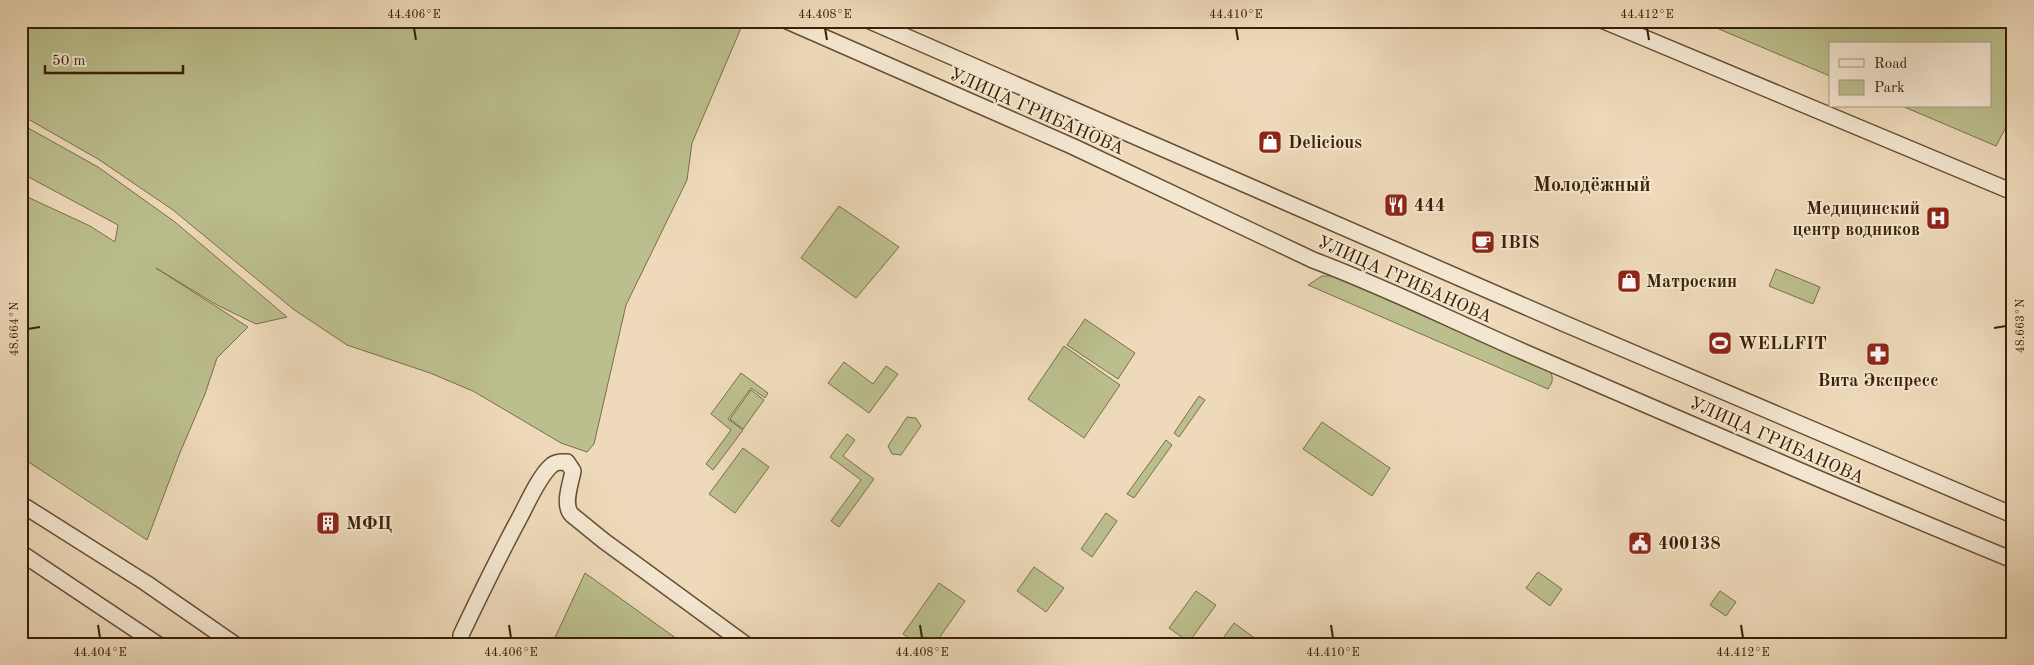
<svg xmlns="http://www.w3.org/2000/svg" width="2034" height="665" font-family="'Old Standard TT',serif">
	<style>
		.green { fill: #bbbe8d; stroke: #7b6f48 }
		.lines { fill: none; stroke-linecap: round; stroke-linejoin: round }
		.street-casing { stroke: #684e31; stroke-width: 18 }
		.street { stroke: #f4e7d2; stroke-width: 15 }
		.ticks { fill: none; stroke: #3b2003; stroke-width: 2 }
		.labels { text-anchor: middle; stroke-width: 4; stroke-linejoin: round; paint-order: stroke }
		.street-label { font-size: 18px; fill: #3b2003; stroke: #f4e7d2 }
		.poi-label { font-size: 18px; font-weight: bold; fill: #3b2003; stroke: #f4e7d2; text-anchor: start }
		.quarter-label { font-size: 20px; font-weight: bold; fill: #3b2003; stroke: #f4e7d2 }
		.neatline { fill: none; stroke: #3b2003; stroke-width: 2 }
		.ticks-label { font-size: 12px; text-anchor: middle; fill: #3b2003 }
	</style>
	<rect width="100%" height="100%" fill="#eedaba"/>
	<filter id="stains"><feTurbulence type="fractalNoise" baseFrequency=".004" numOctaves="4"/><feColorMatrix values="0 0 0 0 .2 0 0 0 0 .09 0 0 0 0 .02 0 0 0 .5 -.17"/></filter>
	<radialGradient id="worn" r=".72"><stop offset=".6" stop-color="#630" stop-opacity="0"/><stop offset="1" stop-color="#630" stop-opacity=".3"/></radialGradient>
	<path class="green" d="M21,21H744L692,143L687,180L626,305L594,444L587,452L561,443L473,391L430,373L347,345L293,309L173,210L98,159L21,115Z
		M1700,21H2013V114L1996,146L1902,106H1990V44H1830V76Z
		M21,124L98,167L175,222L287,317L256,324L217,305L156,268L248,327L217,358L205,394L179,455L147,540L21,457V194L90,226L115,242L118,225L21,173Z
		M839,206L899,247L856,298L801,258Z
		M1776,269L1820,287L1813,304L1769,286Z
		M1322,276H1337L1549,370C1554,377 1553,382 1548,389L1308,285Z
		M1085,319L1135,353L1118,379L1067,345Z
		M1064,346L1120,385L1084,438L1028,399Z
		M844,362L873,384L886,366L898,374L869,413L828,383Z
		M741,373L768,393L765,398L751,388L728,419L743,430L713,470L706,464L731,430L711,414Z
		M751,390L764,400L743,429L730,419Z
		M1199,396L1205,400L1179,437L1174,433Z
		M907,417L916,418L921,426L901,455L892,454L888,446Z
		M1322,422L1390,468L1372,496L1303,449Z
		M847,434L855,440L843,456L874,479L839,527L831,521L861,480L830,457Z
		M1166,440L1172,445L1134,498L1127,494Z
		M743,448L769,467L735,513L709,494Z
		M1106,513L1117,521L1092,557L1081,549Z
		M1034,567L1064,588L1046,612L1017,591Z
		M1538,572L1562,589L1550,606L1526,588Z
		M585,573L684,644H552Z
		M939,583L965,601L935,644H918L903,634Z
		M1196,591L1216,605L1189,642L1169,628Z
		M1720,591L1736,602L1726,616L1710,605Z
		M1234,623L1256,639L1253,644H1219Z"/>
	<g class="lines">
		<g class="street-casing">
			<path id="street" d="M787,21L1074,147L1313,260C1385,287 1453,321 1524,352C1686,422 1849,493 2013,560
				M870,21L1563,323L2013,515
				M1604,21L2013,192
				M21,504L146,583L234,644
				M21,553L157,644
				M461,644V635C480,595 499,556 520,517C528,502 539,476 552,465C557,461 562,462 567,462L573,471C571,483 562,505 572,515L604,541L745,644"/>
		</g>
		<use href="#street" class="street"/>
	</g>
	<path class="ticks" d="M414,28L416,40M825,28L827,40M1236,28L1238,40M1647,28L1649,40M1994,328L2006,326M28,329L40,327M98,625L100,638M509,625L511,638M920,625L922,638M1331,625L1333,638M1741,625L1743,638"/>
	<defs>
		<g id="shop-square" transform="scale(1.25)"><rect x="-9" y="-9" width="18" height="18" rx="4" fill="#8f2418" stroke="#f4e7d2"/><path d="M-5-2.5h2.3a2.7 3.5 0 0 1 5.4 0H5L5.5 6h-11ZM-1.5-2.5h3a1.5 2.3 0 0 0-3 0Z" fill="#fff"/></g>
		<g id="restaurant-square" transform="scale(1.25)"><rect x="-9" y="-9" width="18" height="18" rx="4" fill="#8f2418" stroke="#f4e7d2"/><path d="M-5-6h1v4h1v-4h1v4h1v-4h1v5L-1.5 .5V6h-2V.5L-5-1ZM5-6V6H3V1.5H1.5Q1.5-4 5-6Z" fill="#fff"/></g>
		<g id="hospital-square" transform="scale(1.25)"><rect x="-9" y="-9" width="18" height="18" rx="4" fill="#8f2418" stroke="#f4e7d2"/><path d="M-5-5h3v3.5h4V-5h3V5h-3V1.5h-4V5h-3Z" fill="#fff"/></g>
		<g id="cafe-square" transform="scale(1.25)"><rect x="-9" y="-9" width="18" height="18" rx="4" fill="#8f2418" stroke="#f4e7d2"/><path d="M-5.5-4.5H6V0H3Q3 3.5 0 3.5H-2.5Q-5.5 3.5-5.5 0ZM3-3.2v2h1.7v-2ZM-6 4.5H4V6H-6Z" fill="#fff"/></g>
		<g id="stadium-square" transform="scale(1.25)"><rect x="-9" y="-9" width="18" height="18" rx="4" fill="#8f2418" stroke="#f4e7d2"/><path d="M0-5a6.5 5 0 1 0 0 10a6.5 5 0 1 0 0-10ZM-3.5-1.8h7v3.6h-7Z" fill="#fff"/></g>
		<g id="pharmacy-square" transform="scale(1.25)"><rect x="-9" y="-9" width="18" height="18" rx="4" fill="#8f2418" stroke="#f4e7d2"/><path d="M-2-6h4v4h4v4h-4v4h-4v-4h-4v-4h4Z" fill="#fff"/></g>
		<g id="building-square" transform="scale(1.25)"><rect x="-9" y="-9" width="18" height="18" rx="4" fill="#8f2418" stroke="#f4e7d2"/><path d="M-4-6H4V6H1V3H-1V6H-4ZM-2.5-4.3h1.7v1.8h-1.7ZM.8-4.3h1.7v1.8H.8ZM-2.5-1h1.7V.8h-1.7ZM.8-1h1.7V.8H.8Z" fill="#fff"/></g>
		<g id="civic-square" transform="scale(1.25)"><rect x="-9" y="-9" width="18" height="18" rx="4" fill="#8f2418" stroke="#f4e7d2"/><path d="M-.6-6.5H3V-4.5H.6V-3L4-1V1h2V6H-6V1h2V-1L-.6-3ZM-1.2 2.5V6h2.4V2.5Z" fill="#fff"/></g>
	</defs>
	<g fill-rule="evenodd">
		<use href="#shop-square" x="1270" y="142"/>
		<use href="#restaurant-square" x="1396" y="205"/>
		<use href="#hospital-square" x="1938" y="218"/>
		<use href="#cafe-square" x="1483" y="242"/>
		<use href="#shop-square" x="1629" y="281"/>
		<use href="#stadium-square" x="1720" y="343"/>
		<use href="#pharmacy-square" x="1878" y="354"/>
		<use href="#building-square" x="328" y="523"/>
		<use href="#civic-square" x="1640" y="543"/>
	</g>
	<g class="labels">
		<g class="street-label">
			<text transform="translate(1037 111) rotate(24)" y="6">УЛИЦА ГРИБАНОВА</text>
			<text transform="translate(1405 279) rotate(24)" y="6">УЛИЦА ГРИБАНОВА</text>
			<text transform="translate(1777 440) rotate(24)" y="6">УЛИЦА ГРИБАНОВА</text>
		</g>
		<g class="poi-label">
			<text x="1288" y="148">Delicious</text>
			<text x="1414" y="211">444</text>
			<text x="1920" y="214" text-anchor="end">Медицинский<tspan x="1920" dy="21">центр водников</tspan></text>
			<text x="1500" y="248">IBIS</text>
			<text x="1646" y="287">Матроскин</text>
			<text x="1738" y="349">WELLFIT</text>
			<text x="1878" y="386" text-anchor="middle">Вита Экспресс</text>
			<text x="346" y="529">МФЦ</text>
			<text x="1658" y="549">400138</text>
		</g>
		<g class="quarter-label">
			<text x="1592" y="191">Молодёжный</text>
		</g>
	</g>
	<rect width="2034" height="665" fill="none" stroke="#eedaba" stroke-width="55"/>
	<rect x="1829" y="42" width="162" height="65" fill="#f4e7d2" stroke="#aa977f"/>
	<rect x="1839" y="59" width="25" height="8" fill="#f4e7d2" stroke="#aa977f"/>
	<text x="1874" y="68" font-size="15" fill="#3b2003">Road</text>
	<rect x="1839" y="80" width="25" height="15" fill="#bbbe8d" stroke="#aa977f"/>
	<text x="1874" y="92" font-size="15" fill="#3b2003">Park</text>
	<path d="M45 65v8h138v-8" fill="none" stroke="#3b2003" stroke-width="2.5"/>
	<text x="52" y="65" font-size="15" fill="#3b2003" stroke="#f4e7d2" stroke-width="4" paint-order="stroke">50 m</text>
	<rect x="28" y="28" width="1978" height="610" class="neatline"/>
	<g class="ticks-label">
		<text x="414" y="18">44.406°E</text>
		<text x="825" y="18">44.408°E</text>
		<text x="1236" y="18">44.410°E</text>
		<text x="1647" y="18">44.412°E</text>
		<text transform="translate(2020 326) rotate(-90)" y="4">48.663°N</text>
		<text transform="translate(14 329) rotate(-90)" y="4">48.664°N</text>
		<text x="100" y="656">44.404°E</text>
		<text x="511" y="656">44.406°E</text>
		<text x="922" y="656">44.408°E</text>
		<text x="1333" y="656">44.410°E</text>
		<text x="1743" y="656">44.412°E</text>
	</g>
	<rect width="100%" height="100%" filter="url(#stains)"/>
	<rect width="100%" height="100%" fill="url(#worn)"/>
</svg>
